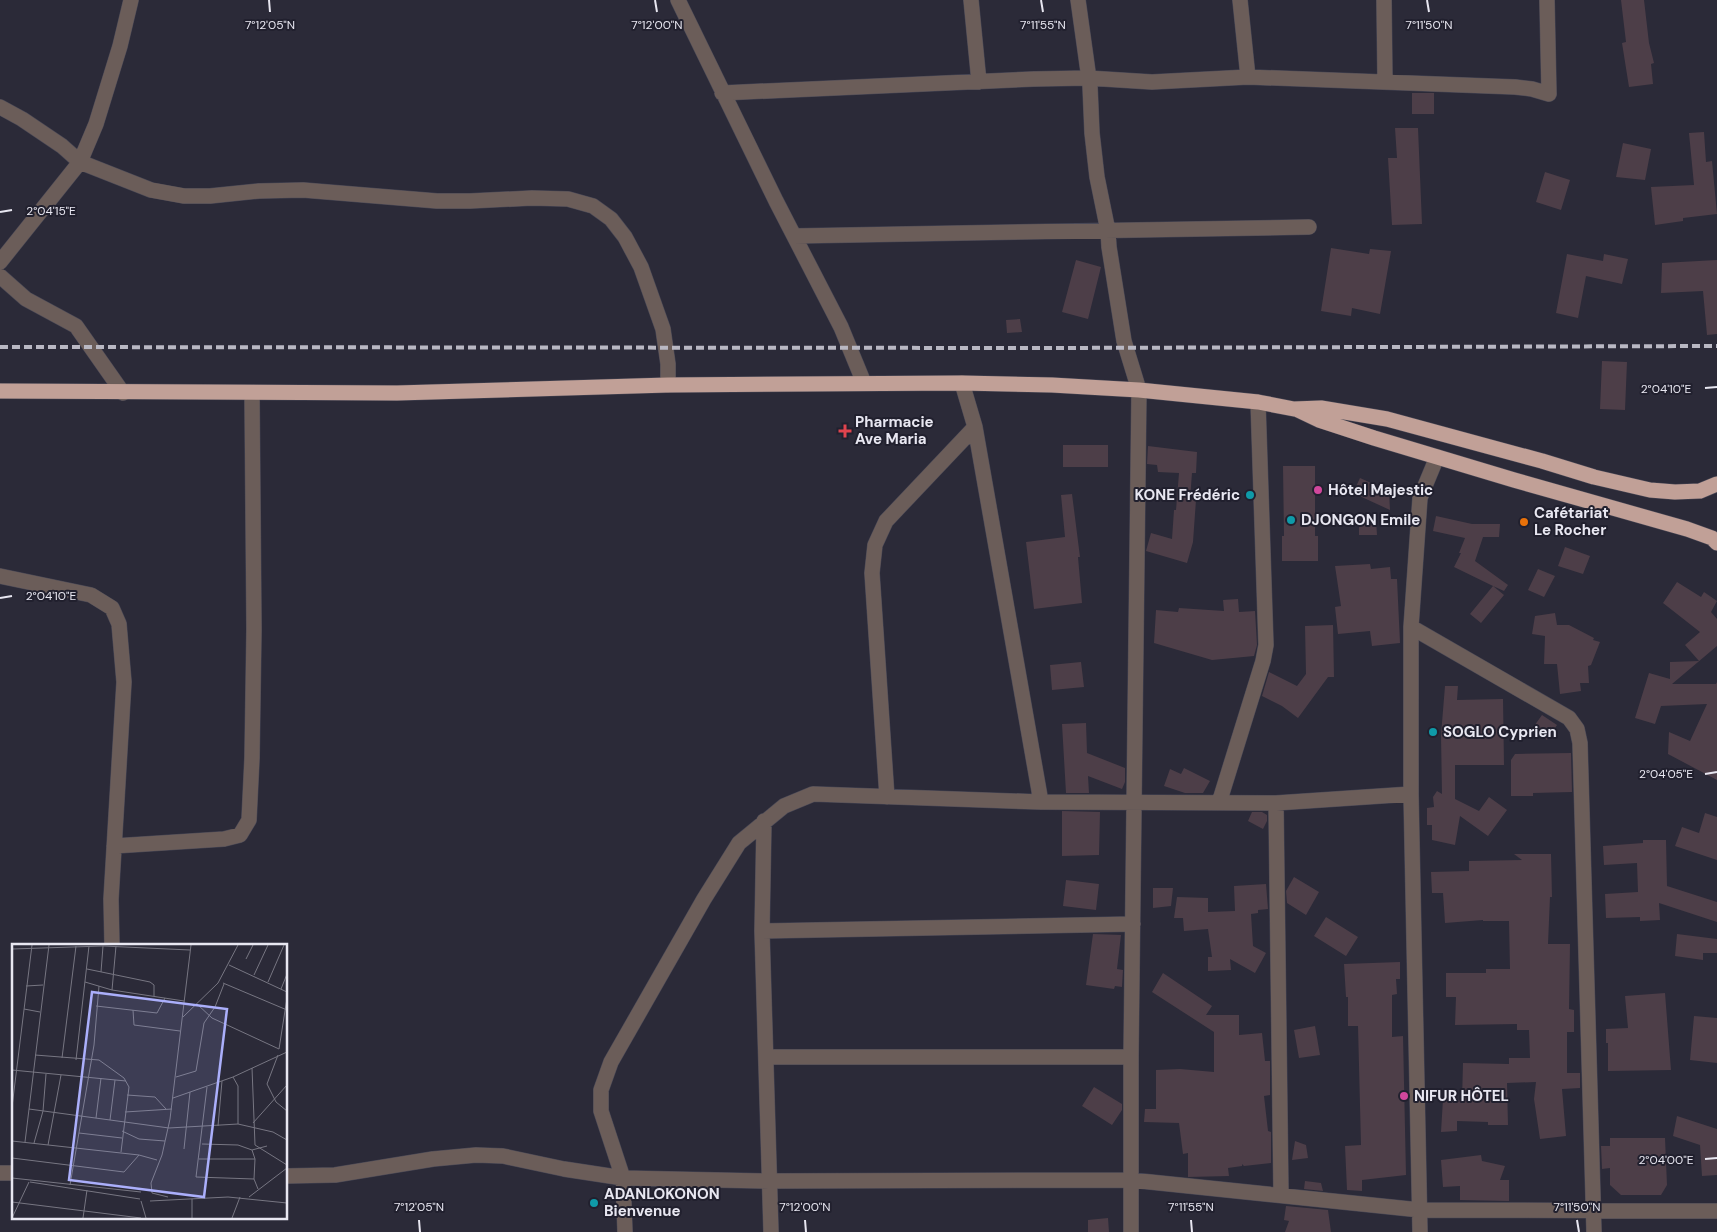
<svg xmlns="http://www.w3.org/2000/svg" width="1717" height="1232" font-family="'DM Sans',sans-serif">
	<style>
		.building { fill: #4d3e48 }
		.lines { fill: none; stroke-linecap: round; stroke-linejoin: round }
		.street-casing { stroke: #494856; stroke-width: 16 }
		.highway-casing { stroke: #494856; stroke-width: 16 }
		.street { stroke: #6b5d59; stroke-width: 15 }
		.highway { stroke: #c1a097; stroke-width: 15 }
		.rail { stroke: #b9b8c3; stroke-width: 4; stroke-dasharray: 8 4; stroke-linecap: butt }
		.ticks { fill: none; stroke: #e8e7f1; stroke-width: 2 }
		.health-dot { fill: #e0444e; stroke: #21202e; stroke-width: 2 }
		.hotel-dot { fill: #d1479c; stroke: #21202e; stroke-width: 2 }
		.culture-dot { fill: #0f9aa8; stroke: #21202e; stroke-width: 2 }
		.food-dot { fill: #e8710a; stroke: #21202e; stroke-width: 2 }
		.labels { text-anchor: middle; stroke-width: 4; stroke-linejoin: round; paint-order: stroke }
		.poi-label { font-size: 15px; font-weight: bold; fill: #e8e7f1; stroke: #21202e; text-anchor: start }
		.inset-road { fill: none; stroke: #777682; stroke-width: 1 }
		.view { fill: #abaffb; fill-opacity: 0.15; stroke: #abaffb; stroke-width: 2.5 }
		.inset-edge { fill: none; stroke: #e8e7f1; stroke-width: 2.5 }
		.ticks-label { font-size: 12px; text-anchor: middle; fill: #e8e7f1; stroke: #21202e; stroke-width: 4; stroke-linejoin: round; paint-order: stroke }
	</style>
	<rect width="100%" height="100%" fill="#2b2a38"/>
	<path class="building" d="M1621,0H1644L1649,43L1654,63L1651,64L1653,84L1629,87L1622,43L1626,42Z
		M1412,93H1434V114H1412Z
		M1395,128H1418L1422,224L1392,225L1388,158H1397Z
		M1704,132L1706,162L1712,161L1717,214L1683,218V221L1655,225L1651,187L1694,185L1689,133Z
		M1623,143L1651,149L1645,180L1616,177Z
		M1545,172L1570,180L1561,210L1536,202Z
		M1331,248L1369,254L1370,249L1391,251L1380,314L1352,308L1351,316L1321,311Z
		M1567,254L1603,261L1604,254L1628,259L1622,284L1586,276L1578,318L1556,313Z
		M1076,260L1101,267L1088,319L1062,312Z
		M1717,260V334L1707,335L1703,291L1661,293L1662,263Z
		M1020,319L1022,332L1007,333L1006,320Z
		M1602,361L1627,362L1625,410L1600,409Z
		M1063,445H1108V467H1063Z
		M1148,446L1197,452L1196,473H1192L1190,499L1196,500L1193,542L1187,563L1146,551L1151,533L1172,539L1174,510H1176L1179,473L1158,472L1157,465L1147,464Z
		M1283,466H1315V536H1318V561H1282V536H1284Z
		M1360,478L1389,491L1390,510L1353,493Z
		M1072,494L1080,557H1078L1082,603L1034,609L1026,542L1065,537L1061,495Z
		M1436,516L1472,524H1500L1499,537H1483L1475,561L1508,585L1504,591L1493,586L1504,595L1481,623L1470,614L1493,586L1454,567L1461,553H1459L1465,538L1433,531Z
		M1359,520H1376L1377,535H1359Z
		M1565,547L1590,556L1583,574L1558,566Z
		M1370,564L1371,569L1390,567L1391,579H1397L1400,643L1372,646L1370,631L1338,634L1335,607L1341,606L1335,566Z
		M1538,569L1555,576L1544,597L1528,590Z
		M1677,582L1701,597L1704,592L1717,601L1711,612L1717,619V646L1672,684H1716L1717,682V780L1668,754L1669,732L1690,741L1707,704L1661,706L1655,724L1635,718L1649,673L1670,679V662L1699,661L1685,645L1700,632L1663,603Z
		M1238,599L1239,612L1255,611L1257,645L1254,656L1212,660L1154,643L1156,610L1178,612L1179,608L1224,611L1223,600Z
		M1555,613L1557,625H1569L1594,638L1593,640L1600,642L1591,665L1588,666L1589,683H1580L1581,691L1560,694L1557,664H1544L1545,636L1532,634L1535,616Z
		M1333,625L1334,677H1328L1298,718L1282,706L1262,696L1269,672L1297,686L1306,674L1305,626Z
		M1081,662L1084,687L1052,690L1050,665Z
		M1445,686H1458L1457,700L1503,699L1504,765H1455V799L1479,811L1489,797L1507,810L1488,836L1460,816L1455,845L1432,840V825H1427V808L1434,807L1433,797L1437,791L1442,794L1441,735Z
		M1542,715L1557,725L1547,740L1532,729Z
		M1086,723L1087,753L1125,768V782L1122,789L1088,776L1089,793H1066L1062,724Z
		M1571,753L1572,792L1533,793V796H1511V760L1515,754Z
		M1184,768L1210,781L1203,793H1185L1164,786L1170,769L1181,774Z
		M1062,811L1100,812L1099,855L1062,856Z
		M1252,812H1262L1267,815V821L1263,829L1248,821Z
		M1705,813L1717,817V860L1675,846L1682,827L1699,833Z
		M1643,840H1666L1667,886L1717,902V922L1659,903L1660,920L1640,921V917L1606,918L1605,894L1638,892L1637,863L1604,865L1603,846L1643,843Z
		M1514,854H1551L1552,897H1550L1548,944H1570L1569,1009L1574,1010V1032H1567V1073H1580V1088L1562,1089L1566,1136L1540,1139L1534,1099L1536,1082L1507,1083L1508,1125H1488V1122L1457,1121V1131L1441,1132L1443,1099L1462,1100L1463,1063L1509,1064V1058H1530L1529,1030H1517V1024L1455,1025L1456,997H1446V973H1486V969H1510L1509,921H1483V920L1445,923L1443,893H1432L1431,872L1469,871V861L1522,860Z
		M1294,877L1319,892L1306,915L1287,903L1286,891Z
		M1066,880L1099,884L1096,910L1063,906Z
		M1266,884L1268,909L1258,910V913L1251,914L1253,946L1266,953L1255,973L1230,959L1231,970L1208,971V957H1212L1208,929L1184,931L1183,918H1174L1177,897L1208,898V912L1235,911L1234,886Z
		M1153,888H1173L1171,906L1153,908Z
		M1326,917L1358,937L1346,956L1314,936Z
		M1093,934L1121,935L1117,969L1123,970L1122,987L1115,986L1114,989L1086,985Z
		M1677,934L1717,939V953H1703V960L1675,956Z
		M1400,962V979H1396L1397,994L1392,995V1037L1403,1036L1406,1175L1362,1180V1191L1347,1190L1345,1146L1361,1145L1358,1026H1348V997H1346L1344,964Z
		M1163,973L1212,1006L1206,1015H1239V1035L1262,1033L1265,1061H1270V1095L1264,1096L1268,1131L1271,1132V1163L1244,1166L1242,1164V1166L1228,1168L1229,1176L1188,1177V1153L1183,1154L1179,1123L1144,1122L1145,1109H1156V1070L1180,1069L1214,1072V1032L1152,992Z
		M1665,993L1671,1070L1608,1071V1043H1606V1029L1628,1028L1625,996Z
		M1694,1016L1717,1018V1063L1690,1060Z
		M1315,1026L1320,1055L1299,1058L1294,1030Z
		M1094,1087L1122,1104V1110L1112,1125L1082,1106Z
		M1677,1116L1717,1129V1175L1702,1176L1700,1145L1673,1136Z
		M1610,1138H1665L1667,1185L1661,1195H1621L1610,1185V1168L1602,1169L1601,1146H1610Z
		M1295,1141L1306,1145L1308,1158L1292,1160Z
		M1481,1155L1482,1161L1505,1166L1500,1180H1509V1201L1460,1200V1186L1443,1187L1441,1160Z
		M1305,1181L1321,1183L1323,1191L1304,1189Z
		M1286,1206L1328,1210L1331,1232H1285L1289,1221L1284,1220Z
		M1108,1218L1109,1232H1088V1220Z"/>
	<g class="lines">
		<g class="street-casing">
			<path id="street" d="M678,0L776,201L841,327L864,383
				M971,0L979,82
				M1078,0L1090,86L1092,133L1097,177L1108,231L1109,247L1124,341L1139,390L1131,1057V1232
				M1240,0L1248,77
				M1384,0L1385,81
				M722,93L1034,79L1088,78L1152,82L1248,77L1515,87L1532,89L1549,94L1547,0
				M0,107L22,119L62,146L80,162L151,190L184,196H210L259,191L303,190L437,201H470L532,198L568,199L593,206L611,219L625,237L641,267L663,329L668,364V385
				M794,236L1309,227
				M0,262L80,162L96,124L120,46L131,0
				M0,276L26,299L76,326L123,393
				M962,383L975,427L1041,802
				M0,576L91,595L112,608L119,624L124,682L111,899L112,946
				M1411,627L1569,718L1577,729L1580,743L1594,1232
				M887,797L872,573L875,545L886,521L975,427
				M1219,803L1263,661L1266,645L1258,402
				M1276,803L1281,1194
				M764,821L762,931L771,1232
				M114,846L224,839L240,835L249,820L252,758L254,629L252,394
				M762,931L1133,924
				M766,1057H1131
				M0,1173H14
				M286,1176L335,1175L433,1159L476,1155L503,1156L564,1169L623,1178L769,1181L1131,1180L1420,1210L1717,1211
				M625,1232L623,1178L601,1111V1090L611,1062L704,899L739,843L784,806L813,794L1041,802L1276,803L1411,794
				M1420,1232L1411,794V627L1420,498L1437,457"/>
		</g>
		<g class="highway-casing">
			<path id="highway" d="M0,391L397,393L668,385L962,383L1052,385L1139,390L1258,402L1294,409L1321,408L1387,419L1542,461L1594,477L1650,490L1675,492L1700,491L1717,484
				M1298,410L1319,420L1374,438L1514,480L1687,529L1712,538L1717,543"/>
		</g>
		<use href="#street" class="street"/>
		<use href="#highway" class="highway"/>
		<path class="rail" d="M0,347L1049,348L1717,346"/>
	</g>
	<path class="ticks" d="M269,0L270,12M655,0L657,12M1041,0L1043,12M1427,0L1429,12M0,212L12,210M1705,388L1717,387M0,598L12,596M1705,774L1717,772M1705,1159L1717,1158M419,1220L420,1232M805,1220L806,1232M1191,1220L1192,1232M1577,1220L1579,1232"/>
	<path class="health-dot" d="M842.5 423.5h5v5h5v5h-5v5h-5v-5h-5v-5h5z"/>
	<g class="hotel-dot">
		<circle cx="1318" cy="490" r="5"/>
		<circle cx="1404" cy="1096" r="5"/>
	</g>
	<g class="culture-dot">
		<circle cx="1250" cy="495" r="5"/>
		<circle cx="1291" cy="520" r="5"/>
		<circle cx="1433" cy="732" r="5"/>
		<circle cx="594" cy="1203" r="5"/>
	</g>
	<circle class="food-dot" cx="1524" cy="522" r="5"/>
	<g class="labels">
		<g class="poi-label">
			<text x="855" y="427">Pharmacie<tspan x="855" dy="17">Ave Maria</tspan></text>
			<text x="1328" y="495">Hôtel Majestic</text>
			<text x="1240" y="500" text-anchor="end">KONE Frédéric</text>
			<text x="1534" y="518">Cafétariat<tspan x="1534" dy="17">Le Rocher</tspan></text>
			<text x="1301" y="525">DJONGON Emile</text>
			<text x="1443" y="737">SOGLO Cyprien</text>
			<text x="1414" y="1101">NIFUR HÔTEL</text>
			<text x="604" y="1199">ADANLOKONON<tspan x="604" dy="17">Bienvenue</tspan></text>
		</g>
	</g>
	<g transform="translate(12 944)">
		<rect width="275" height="275" fill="#2b2a38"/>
		<path class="inset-road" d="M0,5L91,2L178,6M234,15L241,1M217,21L275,48M75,25L138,38L142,41V52M89,28L91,2M242,31L256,1M73,38L100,46L172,57M256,38L272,1M211,39L275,66M14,42L31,41M269,45L275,30M100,46L104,2M185,60L200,74L267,105M84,62L145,69L153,54M12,65L28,68M121,66L122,81L168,87M171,73L206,39L226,1M267,105L275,54M23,111L87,116L112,134L117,143L109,208M266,111L255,140L264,158L275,167M50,114L64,2M64,116L77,2M240,124L243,201L275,221M0,126L114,137M164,133L184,127L192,79L203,63L212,40M221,133L226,142V180M195,143L184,233L242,235M115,151L143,153L154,165M161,154L221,133L275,108M0,163L20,1M17,165L157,184L226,180L261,188L275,196M113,168L160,165M84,174L89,134M98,176L103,136M241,179L275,141M206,182L210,137M110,187L127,195L153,197M67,189L110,194M0,197L127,211L145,216M13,198L37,1M22,199L31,167L34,130M190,200L226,201L240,206L243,215L242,235L246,245M36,201L49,131M172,205L178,148M240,206L255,202M0,214L112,228L127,211M187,215H243M0,234L129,248M18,238L128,255M58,241L82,101L87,42M140,249L156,253M140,249L139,239L150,211L158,175L179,1M237,253L275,224M180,255V274M129,257L134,274M138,257L216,253L275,259M0,258L129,274M0,274L17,238M71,274L75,246M220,274L228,253"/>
		<path class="view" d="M80,48L215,65L192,253L57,236Z"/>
		<rect width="275" height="275" class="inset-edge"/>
	</g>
	<g class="ticks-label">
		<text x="270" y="29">7°12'05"N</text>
		<text x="657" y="29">7°12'00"N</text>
		<text x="1043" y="29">7°11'55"N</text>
		<text x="1429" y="29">7°11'50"N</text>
		<text x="51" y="215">2°04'15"E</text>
		<text x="1666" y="393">2°04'10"E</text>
		<text x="51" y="600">2°04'10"E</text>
		<text x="1666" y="778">2°04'05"E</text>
		<text x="1666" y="1164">2°04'00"E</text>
		<text x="419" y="1211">7°12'05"N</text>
		<text x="805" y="1211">7°12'00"N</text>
		<text x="1191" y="1211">7°11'55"N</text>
		<text x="1577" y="1211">7°11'50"N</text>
	</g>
</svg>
